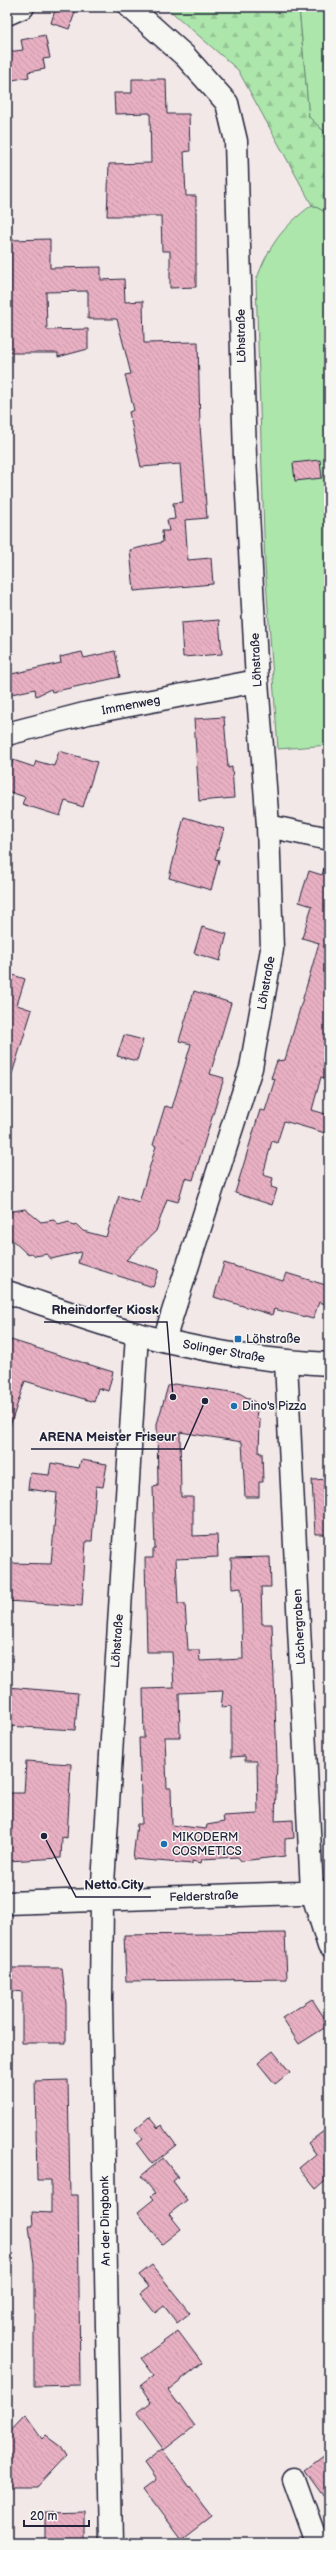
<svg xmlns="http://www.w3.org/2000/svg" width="336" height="2550" font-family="'Balsamiq Sans',sans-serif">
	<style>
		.forest { fill: url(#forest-firs); stroke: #678473 }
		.pitch { fill: #ace6ab; stroke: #678473 }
		.building { fill: url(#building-back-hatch); stroke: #22223b; fill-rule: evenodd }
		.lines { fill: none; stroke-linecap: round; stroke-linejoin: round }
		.street-casing { stroke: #22223b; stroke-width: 25 }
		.secondary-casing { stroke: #22223b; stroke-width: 25 }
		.street { stroke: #f6f6f2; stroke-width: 22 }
		.secondary { stroke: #f6f6f2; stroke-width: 22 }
		.poi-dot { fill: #1f6fb2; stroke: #f6f6f2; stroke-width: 1.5 }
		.labels { text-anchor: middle; stroke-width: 3; stroke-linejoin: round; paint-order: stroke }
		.street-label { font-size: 12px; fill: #22223b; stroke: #f6f6f2 }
		.poi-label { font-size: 12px; fill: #22223b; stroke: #f6f6f2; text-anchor: start }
		.leader { fill: none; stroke: #22223b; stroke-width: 1.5 }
		.callout-dot { fill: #22223b; stroke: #f6f6f2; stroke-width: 1.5 }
		.callout-label { font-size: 13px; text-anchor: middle; font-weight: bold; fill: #22223b; stroke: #f6f6f2; stroke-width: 3; stroke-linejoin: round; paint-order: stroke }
	</style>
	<defs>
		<pattern id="forest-firs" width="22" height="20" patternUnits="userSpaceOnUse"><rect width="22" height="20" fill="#ace6ab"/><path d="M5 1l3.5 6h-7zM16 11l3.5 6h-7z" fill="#94c594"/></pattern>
		<pattern id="building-back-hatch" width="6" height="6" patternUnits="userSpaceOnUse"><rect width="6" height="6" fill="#e8b0c2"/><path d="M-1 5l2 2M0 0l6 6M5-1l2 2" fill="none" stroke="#c797a8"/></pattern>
	</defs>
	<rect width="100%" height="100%" fill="#f3e8e8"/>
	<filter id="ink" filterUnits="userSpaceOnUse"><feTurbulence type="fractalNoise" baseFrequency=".025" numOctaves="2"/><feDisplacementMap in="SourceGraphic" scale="8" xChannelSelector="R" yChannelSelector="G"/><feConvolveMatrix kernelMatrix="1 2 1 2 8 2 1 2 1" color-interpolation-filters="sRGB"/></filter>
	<g filter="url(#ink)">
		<path class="forest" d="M166,7H299L309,117L329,136V214L312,205L238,70Z"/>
		<path class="pitch" d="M299,7H329V136L309,117Z
			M312,205L329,214V745L278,749L265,566L256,281C268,247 282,227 312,205Z"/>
		<path class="building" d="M56,7L76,10L69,29L51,23Z
			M45,35L50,58L43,59L45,69L28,72L29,77L7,81V52L23,50L21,40Z
			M132,79H166L167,114H189L190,151L184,152L186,196H196V287L170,288V251H162L161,216H107L109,164L151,163L150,113L115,114L114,93H132Z
			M50,239V268L101,267V280L124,279L125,302L143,301L144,343L198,342L200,426L207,518L185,520L188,560L211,558L213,584L134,591L130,550L163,542L162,531H169L167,520L175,519L173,503L183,502L180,464L141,467L129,412L134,410L125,375L131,374L117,319H88V291L46,292L47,330L88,329V349L58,357V353H7V291H10V240Z
			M320,460L322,478L295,481L293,463Z
			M219,620L222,654L183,657L181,623Z
			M115,651L120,677L52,692L51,689L36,696L35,689L7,695V675L61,663L60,657L82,652L84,658Z
			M224,717L228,768L232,767L234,798L199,801L194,719Z
			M59,751L97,762L83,807L65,801L60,816L22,804L25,797L7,791V779L13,760L34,767L36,761L54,766Z
			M184,817L224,829L215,859L219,860L211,890L169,878Z
			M325,865H329V1065L325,1078L321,1077L312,1110L329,1115V1119L325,1133L284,1121L277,1143L272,1141L263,1175L273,1178L271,1187L277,1189L272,1205L235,1193L260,1110L265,1111L275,1079L271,1078L277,1061L285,1060L319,943L302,938L312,906L299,902L309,871L322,875Z
			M202,927L227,934L220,961L194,953Z
			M7,973L25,979L17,1005L32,1010L11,1077H7Z
			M194,991L231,1003L210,1074L224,1078L193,1180L185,1178L178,1202L167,1199L156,1231L126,1260L159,1270L153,1287L78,1263L81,1252L51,1259L47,1254L35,1256L32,1253L27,1254L7,1235V1212L25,1209L41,1222L54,1220L58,1225L69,1222L73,1226L77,1225L83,1231L106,1237L119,1196L139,1202L156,1146L153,1145L165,1106L172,1108L191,1044L179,1041Z
			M124,1035L143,1040L137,1061L117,1056Z
			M224,1263L283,1281L286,1273L329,1286V1305L319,1302L313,1319L274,1309L272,1315L214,1297Z
			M11,1340L113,1372L108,1391L98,1388L94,1402L25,1381L10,1426H7V1352Z
			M174,1384L239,1393L258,1404L256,1418L260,1419L259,1453H262L263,1482H259V1497H245L242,1442L180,1432L181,1497H193V1536L217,1535L218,1557L176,1559L178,1604H185L188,1650H199L200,1661L243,1659L241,1588L232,1589L231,1558L270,1557L271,1587H261L262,1624H272L277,1761L275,1821L293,1820L294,1838L285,1839V1856L241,1861L238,1857L202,1859L201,1863L192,1861V1864L133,1859L137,1824H142L139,1738H144L143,1689L174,1688L172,1652H147L145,1558H153V1549L155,1548L153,1487L158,1486L157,1424L168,1386ZM223,1691L221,1707L231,1706V1757L245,1756V1761H257L258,1814L223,1816L224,1822L207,1825L206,1829L172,1825L171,1788H167L165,1737H180L179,1693Z
			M81,1460L107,1464L103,1487L96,1486L92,1541H86L82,1606L7,1601V1563L51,1564L57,1493L28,1489L30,1473L49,1475L51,1463L79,1468Z
			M329,1479V1534H315L312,1480Z
			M7,1687L78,1693L75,1730L7,1726Z
			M26,1761L71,1764L67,1838L62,1837L61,1858L7,1861V1793H24Z
			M285,1933L287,1979L126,1981L124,1935Z
			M7,1968H62L66,2004V2043H22V1992L7,1990Z
			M312,1999L329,2025L299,2044L282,2018Z
			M273,2051L290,2072L275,2084L258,2063Z
			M68,2080L70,2195H78L80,2385L34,2386V2264L29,2226H33L32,2212L51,2213V2180H37L35,2081Z
			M149,2117L158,2128L161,2125L176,2145L152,2164L137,2144L143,2139L135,2129Z
			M329,2127V2178L316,2189L299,2168L316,2154L308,2143Z
			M163,2158L178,2177L173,2181L187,2200L169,2214L181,2229L162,2244L138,2212L154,2199L151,2196L155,2193L141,2176Z
			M152,2265L190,2313L177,2323L164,2306L155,2313L140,2294L149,2287L139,2275Z
			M178,2331L202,2363L168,2390L195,2426L164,2450L137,2413L151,2402L140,2386L154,2375L141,2358Z
			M25,2415L42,2439L46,2435L61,2446L67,2455L37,2487H7V2434Z
			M162,2449L211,2516L181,2539L144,2489L156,2480L144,2463Z
			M329,2452V2503L305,2470Z
			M85,2511V2543H45V2512Z"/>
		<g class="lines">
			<g class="street-casing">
				<path id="street" d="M130,7L185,56L227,103L236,141L245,457L257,681L268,826L272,949L251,1068L164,1340
					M7,14L23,7
					M7,734L88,713L257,681
					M268,826L329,839
					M286,1362L312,1892L329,1946
					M7,1903L329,1892
					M294,2479L317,2543
					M111,2543L101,2001L102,1900L137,1334"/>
			</g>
			<g class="secondary-casing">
				<path id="secondary" d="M7,1292C50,1306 93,1322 137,1334C199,1350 265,1361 329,1364"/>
			</g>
			<use href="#street" class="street"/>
			<use href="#secondary" class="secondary"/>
		</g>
	</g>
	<g class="poi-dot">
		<rect x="234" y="1335" width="8" height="8" rx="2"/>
		<circle cx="234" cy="1406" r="4"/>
		<circle cx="164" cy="1844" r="4"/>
	</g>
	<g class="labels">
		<g class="street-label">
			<text transform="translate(241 336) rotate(-91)" y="4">Löhstraße</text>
			<text transform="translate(256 660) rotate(-93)" y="4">Löhstraße</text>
			<text transform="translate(131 705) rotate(-11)" y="4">Immenweg</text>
			<text transform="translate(266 983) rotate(-80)" y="4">Löhstraße</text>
			<text transform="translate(224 1351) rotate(10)" y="4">Solinger Straße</text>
			<text transform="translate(299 1627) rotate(-93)" y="4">Löchergraben</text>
			<text transform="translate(117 1641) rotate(-86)" y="4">Löhstraße</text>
			<text transform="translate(204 1896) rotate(-2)" y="4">Felderstraße</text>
			<text transform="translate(105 2221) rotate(-91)" y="4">An der Dingbank</text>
		</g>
		<g class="poi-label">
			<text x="246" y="1343">Löhstraße</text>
			<text x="242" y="1410">Dino's Pizza</text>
			<text x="172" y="1841">MIKODERM<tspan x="172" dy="14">COSMETICS</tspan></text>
		</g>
	</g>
	<path class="leader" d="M173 1397L167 1322H44M205 1401L184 1449H31M44 1836L76 1897H151"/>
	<g class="callout-dot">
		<circle cx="173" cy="1397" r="4"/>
		<circle cx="205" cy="1401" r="4"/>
		<circle cx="44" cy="1836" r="4"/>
	</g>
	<g class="callout-label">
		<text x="105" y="1314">Rheindorfer Kiosk</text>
		<text x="108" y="1441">ARENA Meister Friseur</text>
		<text x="114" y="1889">Netto City</text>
	</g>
	<rect width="336" height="2550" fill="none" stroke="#f6f6f2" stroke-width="24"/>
	<rect x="12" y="12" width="312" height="2526" fill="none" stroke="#22223b" stroke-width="1.5" filter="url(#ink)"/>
	<path d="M24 2520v6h65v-6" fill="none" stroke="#22223b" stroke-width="2"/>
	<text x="30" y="2520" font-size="12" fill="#22223b" stroke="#f6f6f2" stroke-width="3" paint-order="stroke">20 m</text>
</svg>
